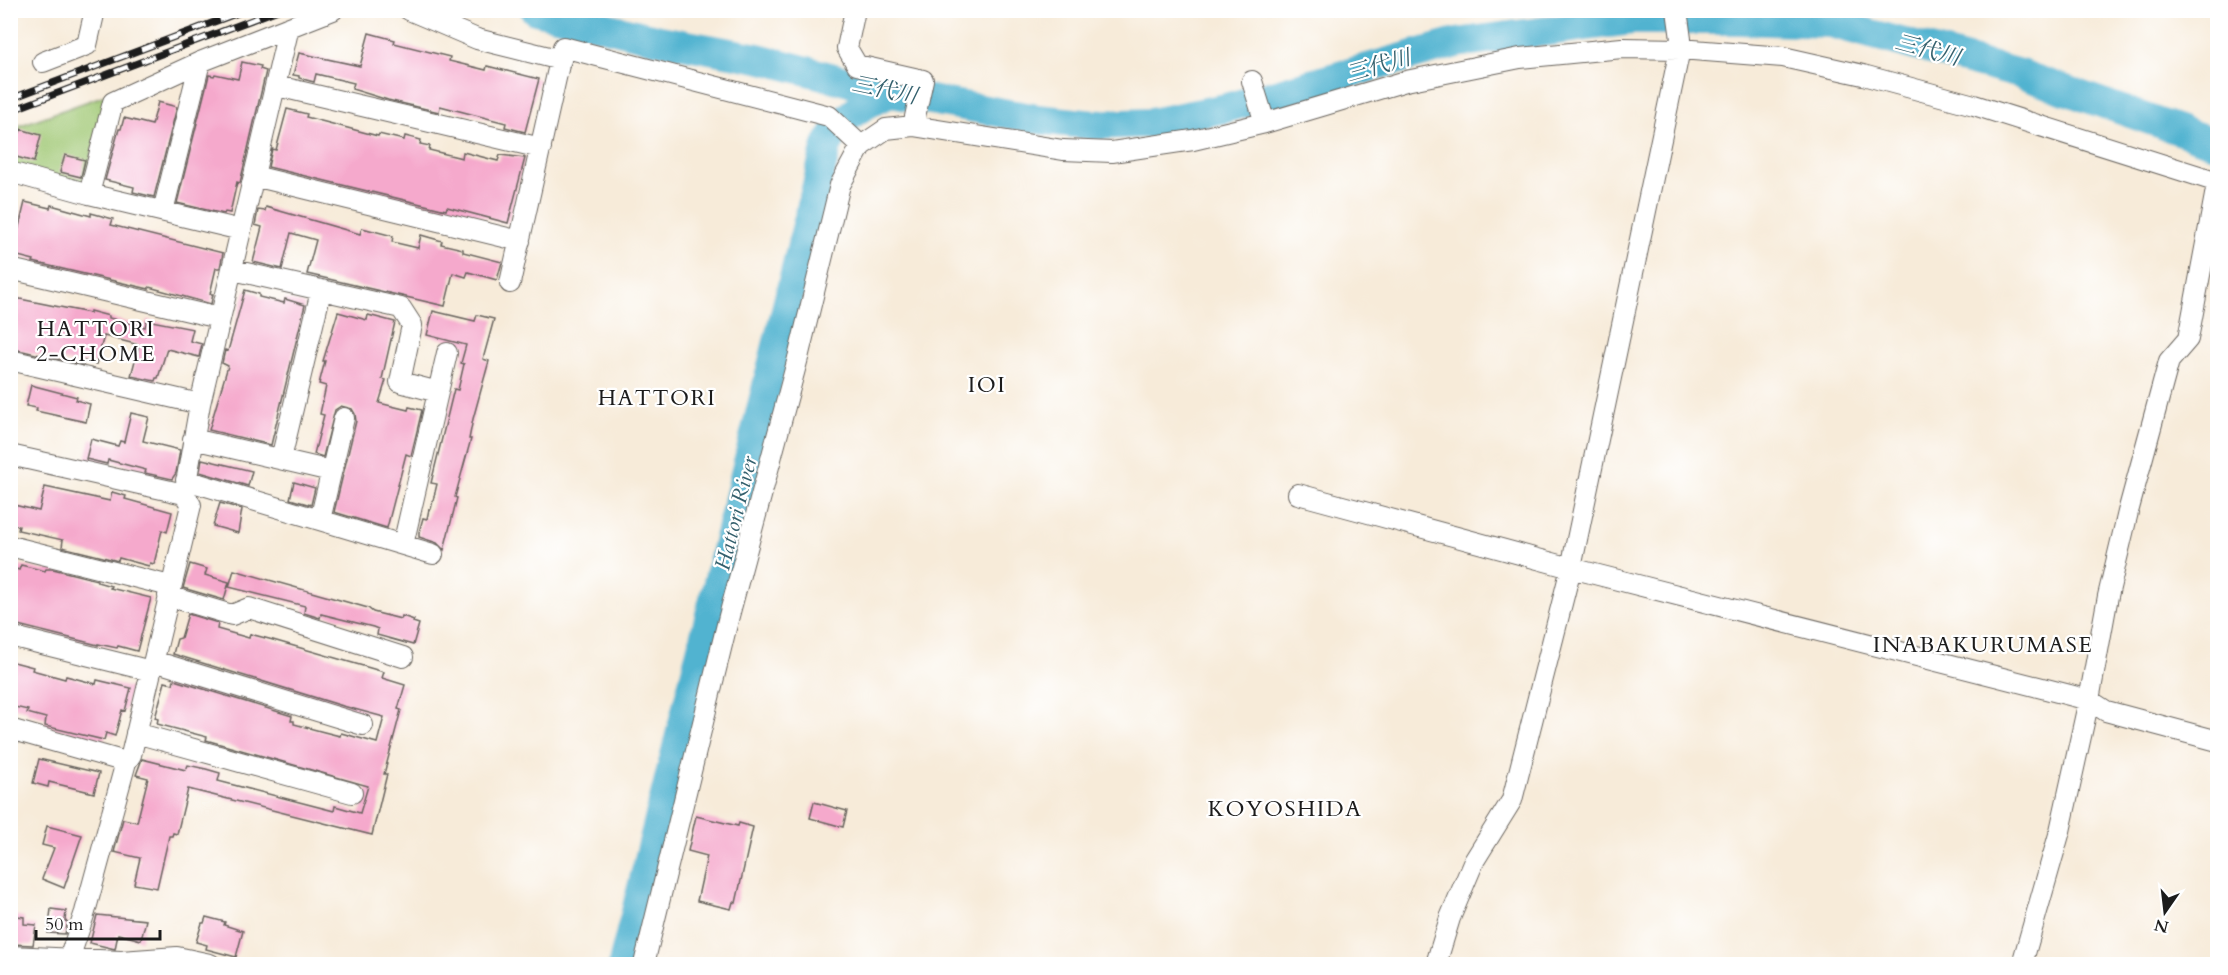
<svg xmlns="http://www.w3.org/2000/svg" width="2228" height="975" font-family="Cardo,'Noto Serif JP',serif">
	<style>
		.green { fill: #a0c874; stroke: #5e7248; stroke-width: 1.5 }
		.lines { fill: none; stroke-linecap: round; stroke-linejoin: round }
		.river { stroke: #51b3d0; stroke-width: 30 }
		.building { fill: #f5a9cc }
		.minor-casing { stroke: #69645e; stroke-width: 22 }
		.minor { stroke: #fff; stroke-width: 20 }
		.rail-casing { stroke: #1c1c1c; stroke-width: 7 }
		.rail { stroke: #fff; stroke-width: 4.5; stroke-dasharray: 14; stroke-linecap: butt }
		.labels { text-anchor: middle; stroke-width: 4.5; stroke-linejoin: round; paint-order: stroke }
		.water-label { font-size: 22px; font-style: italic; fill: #34606d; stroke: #fff }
		.neighbourhood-label { font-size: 22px; letter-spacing: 1.5px; fill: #1c1c1c; stroke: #fff }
	</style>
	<rect width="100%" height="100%" fill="#fff"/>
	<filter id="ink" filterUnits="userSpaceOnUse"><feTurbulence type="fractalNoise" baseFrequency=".0167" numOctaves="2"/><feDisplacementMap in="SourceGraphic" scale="12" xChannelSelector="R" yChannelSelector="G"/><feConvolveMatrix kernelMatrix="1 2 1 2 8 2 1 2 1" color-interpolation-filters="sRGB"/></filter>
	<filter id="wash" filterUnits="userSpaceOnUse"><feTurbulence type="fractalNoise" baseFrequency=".008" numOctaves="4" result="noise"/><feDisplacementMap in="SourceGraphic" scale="24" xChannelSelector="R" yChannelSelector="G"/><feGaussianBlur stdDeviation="1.35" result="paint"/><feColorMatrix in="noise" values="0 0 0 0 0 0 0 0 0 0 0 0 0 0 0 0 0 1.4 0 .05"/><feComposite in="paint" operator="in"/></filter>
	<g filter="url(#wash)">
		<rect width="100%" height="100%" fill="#f7ebd9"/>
		<path class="green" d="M108,94L83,186L11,167L10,129Z"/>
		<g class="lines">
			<path class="river" d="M535,10L660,40L758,58L891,93L1037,119L1094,125L1151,123L1226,108L1456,43L1633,20H1740L1830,23L2020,74L2218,144
				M623,964L827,145C844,115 860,106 891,93"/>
		</g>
		<g id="blocks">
			<path class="building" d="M369,33L395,40L394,43L450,57L449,61L486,70L487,66L539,79L525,132L505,127L506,123L440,106L439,112L388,100L352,89L354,83L316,74L314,82L299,78V76L293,75L299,53L360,66Z
				M242,62L261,66L260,69L266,71L240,183L237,182L230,213L225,212L224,214L177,203L209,75L214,76L215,74L238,79Z
				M158,102L177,107L154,197L133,192L134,187L105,180L119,129H121L124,118L152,125Z
				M287,109L307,114L306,117L378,136L379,134L404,140L405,136L421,140L420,144L430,146L429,150L462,158L463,152L498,161L500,155L525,158L508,223L447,207L446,210L268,167L272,149L276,150Z
				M20,129L41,135L34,162L13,156L15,149L11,148L16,131L20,132Z
				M65,155L85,160L81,177L60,172Z
				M25,202L50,208L51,205L91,216V213L113,219L111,225L223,253L220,268H216L210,294H213L211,304L149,287V289L33,262L34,260L10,254V230L18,231Z
				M266,207L360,234L362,228L393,236L392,242L418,248L421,235L442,241L441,244L463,249V252L502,262L497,280L468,272L466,277L453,273L445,306L307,274L316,240L291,233L282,269L253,262L262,227L255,225L258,210L265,211Z
				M245,290L259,294V297L284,303L285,299L305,305L271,445L209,430L228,366L222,363L225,350L228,351Z
				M10,297L90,313V311L109,316V318L145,327L147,320L193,329L190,341L202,344L199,357L167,349L158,378H156L155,381L131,376L139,345L104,336L96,364L84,361L83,365L10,348V331L14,316L10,315Z
				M433,311L475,321L477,315L494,319L483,359L489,361L473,419L469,439H471L455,497L457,498L444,550L437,543L419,537V532L423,518L427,519L429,509H431L437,484L431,483L454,389L458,390L464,364L461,363L466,345L427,335Z
				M338,312L367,320L368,315L395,322L382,379L386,380L379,403L408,410L409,407L422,410L411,456L406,454L387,528L334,512L356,421L355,414L352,409L341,406L335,410L323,457L314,454L324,415L320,414L326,386L319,384L325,361H323Z
				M31,385L77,397L76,400L90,404L86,422L36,411L37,408L26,406Z
				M131,413L149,417L143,441L180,450L176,473L172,479L145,473L146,470L108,460L107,464L86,459L91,439L118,446L120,441L124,442Z
				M202,459L252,471L248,486L200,472Z
				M294,482L315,488L311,505L290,499Z
				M45,487L110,501L112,492L126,496L125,499L172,512L167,532L162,530L154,564L150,563L149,566L119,558L118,561L103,557L62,547L63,540L18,530L19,526L10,524L14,505L39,511Z
				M220,503L242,509L238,533L213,526Z
				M190,564L207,569L205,575L229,582L224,600L183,588Z
				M21,565L45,571L46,569H53L97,580V582L111,586L110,588L151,598L137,651L118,646L117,648L98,644V645L10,623V567L19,570Z
				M234,570L368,608L373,612L401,619L402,616L414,620L413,622L419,624L413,645L377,635L378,629L373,627L321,614L320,618L304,613L305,606L229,587Z
				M188,614L218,623L217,629L249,638L250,634L273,640L384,672L382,678L405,685L398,709L401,710L384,774H387L372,835L188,789L177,834L173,833L172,836H169L157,888L134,884L140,858L114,852L123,819L137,822L148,778L136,775L142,759L186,770L188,765L206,769L220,773L218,781L334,811L335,806L360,813L368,786L206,740L207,737L157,724L158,719L155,718L165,682L173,684L174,680L292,716L291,721H294V724L324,732L340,736L341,733L377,743L384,717L343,706L173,654L177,639L181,638Z
				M10,661L33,667L32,670L65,679L66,676L96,684L97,680L131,688L125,711L122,710L115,736L106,733L104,740L45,726L46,718L27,713L28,710L10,706Z
				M39,759L99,773L94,793L49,782L48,787L33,783Z
				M814,802L847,811L843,827L810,818Z
				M696,816L738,826L739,823L753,827L736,903L733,902L731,909L697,901L707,856L688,851Z
				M47,826L82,835L64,888L42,879L54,848L42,845Z
				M51,909L66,911L65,921L68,922L65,934L48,933Z
				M10,915L24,917V924L36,925L33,945L10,944Z
				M97,915L146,920L141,940L118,934L115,949L90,943Z
				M206,917L225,922L224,925L243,931L236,957L206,949L207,945L196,942L202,923H204Z"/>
		</g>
	</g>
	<g filter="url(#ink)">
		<use href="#blocks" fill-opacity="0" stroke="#69645e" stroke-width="1.5"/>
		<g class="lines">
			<g class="minor-casing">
				<path id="minor" d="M409,10L477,39L561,60
					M855,10L847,48L857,65L923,80L913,126
					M43,62L87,45L95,10
					M1252,81L1265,123
					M277,86L541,148
					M10,172L89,194L241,230
					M254,176L520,241
					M89,194L113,102L200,62L333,10
					M163,211L200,62
					M10,269L219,318
					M233,270L401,308L412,325L400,382L438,392
					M510,283L563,47L829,116L861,146
					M10,360L200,404
					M193,439L331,471
					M10,455L184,494
					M281,459L321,291
					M186,480L433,554
					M1298,494L1571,568L2089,700L2106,711L2218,741
					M320,520L344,418
					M403,545L447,353
					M10,546L170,586
					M168,596L232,615L249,608L403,657
					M10,636L151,671
					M154,661L363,725
					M10,729L126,762
					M136,733L352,793
					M10,956L121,961L177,957L210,964
					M69,959L85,912L126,762L131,755L191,505L184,494L200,404L289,27
					M644,964L729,616L798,358L840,185L861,146L886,129L913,126L1063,150L1112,152L1193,140L1265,123L1406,81L1520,58L1622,48L1680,49L1783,57L1863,75L1974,105L2218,182
					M1436,964L1450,918L1474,861L1512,800L1571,568L1680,49L1681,39L1677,10
					M2022,964L2060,831L2089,700L2108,596L2128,512L2169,361L2188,339L2218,179"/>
			</g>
			<use href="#minor" class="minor"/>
			<g class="rail-casing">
				<path id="rail" d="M10,99L246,10
					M10,111L278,10"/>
			</g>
			<use href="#rail" class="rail"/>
		</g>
	</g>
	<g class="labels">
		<g class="water-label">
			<text transform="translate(1928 49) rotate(15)" y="8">三代川</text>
			<text transform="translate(1378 65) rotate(-16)" y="8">三代川</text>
			<text transform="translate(885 89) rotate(12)" y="8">三代川</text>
			<text transform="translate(735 513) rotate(-76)" y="8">Hattori River</text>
		</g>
		<g class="neighbourhood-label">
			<text x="96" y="336">HATTORI<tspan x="96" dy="25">2-CHOME</tspan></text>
			<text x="987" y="392">IOI</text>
			<text x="657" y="405">HATTORI</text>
			<text x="1983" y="652">INABAKURUMASE</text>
			<text x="1285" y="816">KOYOSHIDA</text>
		</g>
	</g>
	<rect width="2228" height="975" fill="none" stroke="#fff" stroke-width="36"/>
	<g transform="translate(2165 912) rotate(194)" stroke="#ffffff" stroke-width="4.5" paint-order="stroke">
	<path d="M0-4.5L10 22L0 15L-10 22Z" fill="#1c1c1c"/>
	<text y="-9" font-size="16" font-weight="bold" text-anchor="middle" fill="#1c1c1c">N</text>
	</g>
	<path d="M36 930v9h124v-9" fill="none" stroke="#1c1c1c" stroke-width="3"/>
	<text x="45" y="930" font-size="18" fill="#1c1c1c" stroke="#ffffff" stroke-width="4.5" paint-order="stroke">50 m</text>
</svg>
